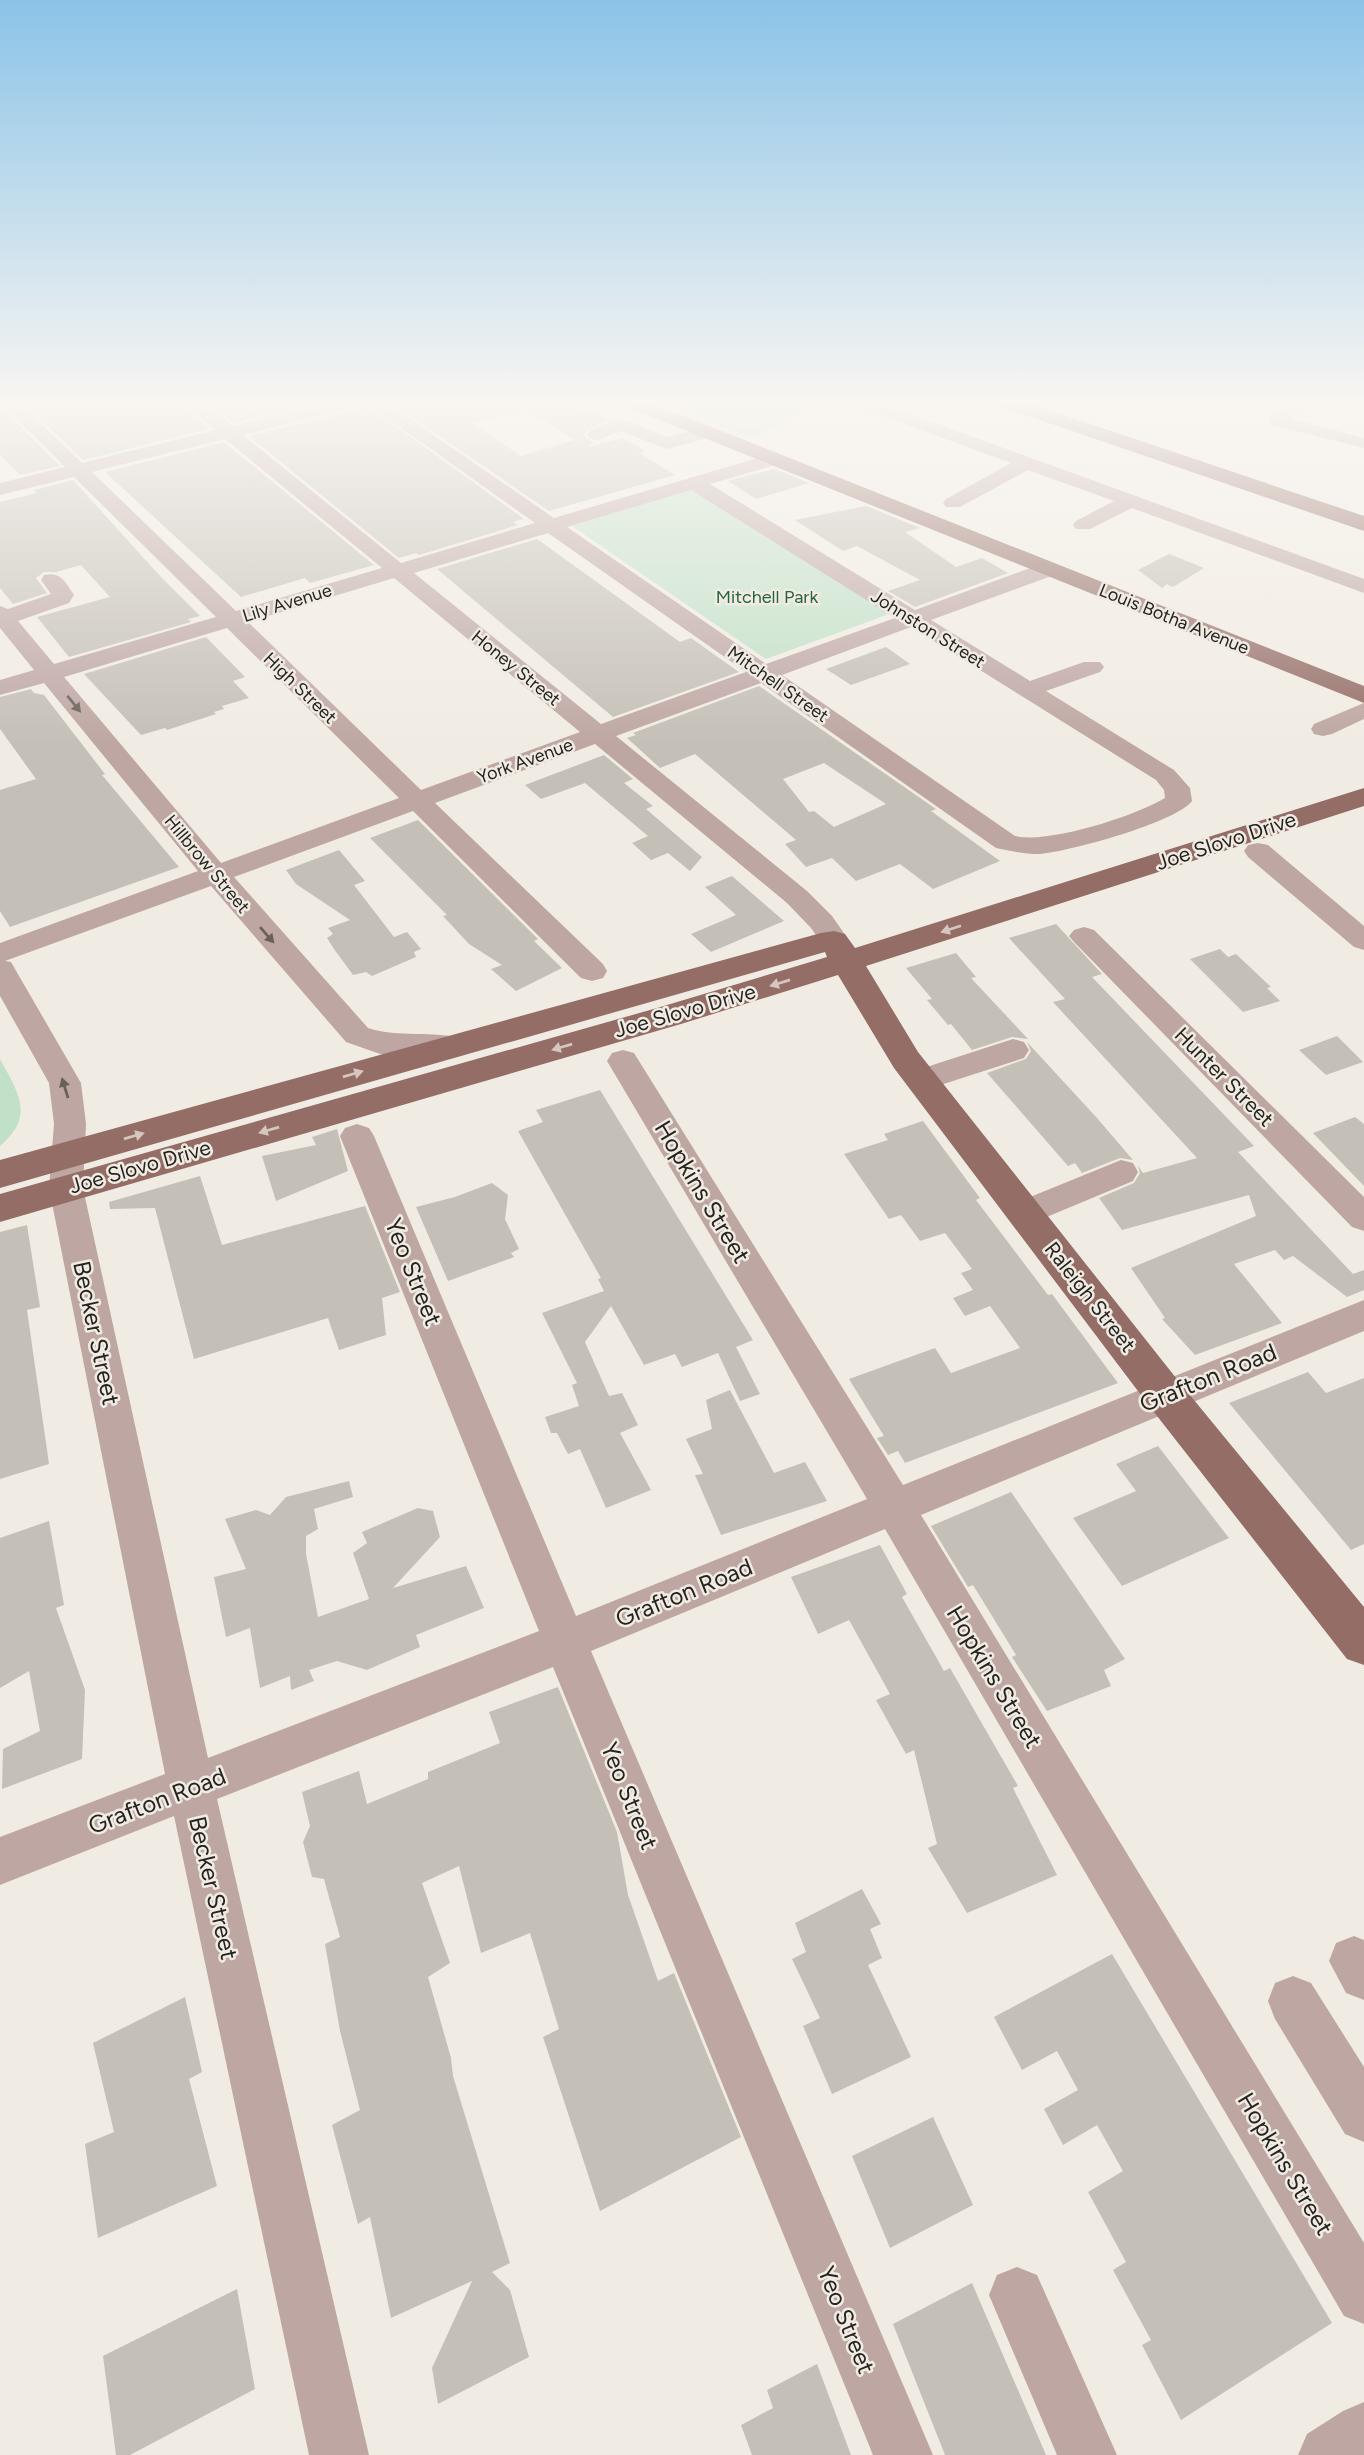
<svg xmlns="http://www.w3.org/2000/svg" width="1364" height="2455" font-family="Figtree,sans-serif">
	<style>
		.green { fill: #c0e0c7 }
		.building { fill: #c4c0b7; fill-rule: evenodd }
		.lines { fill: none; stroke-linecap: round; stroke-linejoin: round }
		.minor { fill: #bea7a3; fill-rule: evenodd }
		.major { fill: #946e66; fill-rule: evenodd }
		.oneway { fill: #6a5f5c }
		.oneway2 { fill: #d5c6be }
		.labels { text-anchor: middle; stroke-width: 5; stroke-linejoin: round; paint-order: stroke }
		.far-park-label { font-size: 18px; fill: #28643d; stroke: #f1ece3 }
		.far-street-label { font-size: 18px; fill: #262421; stroke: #f1ece3 }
		.street-label { font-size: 21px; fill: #262421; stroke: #f1ece3 }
		.near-street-label { font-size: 24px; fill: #262421; stroke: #f1ece3 }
	</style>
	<rect width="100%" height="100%" fill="#f1ece3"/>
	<path class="green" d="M664,403H824L752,438Z
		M691,489L892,613L766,659L572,526Z
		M0,1059C19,1094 35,1116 0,1146Z"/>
	<path class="building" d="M23,403H182L209,429L83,460Z
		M208,403H318L234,423Z
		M360,403H364L524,519L513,522L518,525L419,555L416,553L399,558L249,436L355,410Z
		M391,403H569L611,419L587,430L584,436L593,442L588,447L623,438L646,451L639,453L675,475L549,511ZM523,407L575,440L521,456L472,423L524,409Z
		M0,406L60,466L20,475L0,455Z
		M224,442L374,565L310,583L305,578L241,597L105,472Z
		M774,469L809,483L756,499L728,481Z
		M73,480L161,577L200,616L188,619L191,622L69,657L37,617L110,597L81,565L56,572H44L36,578L47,593L13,604L0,588V502L37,493L34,490Z
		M866,506L920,528L905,532L956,567L982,558L1008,573L915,607L888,591L920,580L857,546L843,551L795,520Z
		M537,539L680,642L691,638L739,672L613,717L437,569Z
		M1169,554L1204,568L1173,587L1167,584L1162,588L1138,570Z
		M206,637L245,677L233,681L249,698L222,706L224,709L214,712L216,714L167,730L165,728L141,735L84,674Z
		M886,647L910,664L851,685L826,669Z
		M759,686L936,809L931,811L1000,861L933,889L900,864L856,881L832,858L806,867L785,844L796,840L695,754L660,768L627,738L636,735L633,733ZM824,763L886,804L834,827L814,811L809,812L783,779Z
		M31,689L34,693L44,695L105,774L102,775L179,867L10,927L0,911V790L36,779L0,729V697Z
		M604,755L633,779L624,783L653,806L646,809L702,857L690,871L668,853L651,860L632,843L648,836L585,783L541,799L525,785Z
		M418,820L538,939L534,941L562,968L516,991L491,969L502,965L469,944L443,916L447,915L370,838Z
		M339,850L365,881L354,885L394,937L407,932L421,949L414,952L416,957L372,976L366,972L353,975L334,949L327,938L333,934L328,928L350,920L296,884L286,870Z
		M732,876L784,921L711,952L691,934L736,915L705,887Z
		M1056,924L1102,974L1092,977L1254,1146L1238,1152L1353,1274L1364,1270V1290L1347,1297L1293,1256L1284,1260L1275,1250L1234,1264L1282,1323L1195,1355L1162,1319L1165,1318L1131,1268L1256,1216L1249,1195L1122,1230L1099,1198L1134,1183L1140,1173L1138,1166L1143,1173L1197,1158L1053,1002L1065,999L1009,938Z
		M1220,949L1228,957L1236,954L1271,987L1267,988L1280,1001L1243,1012L1190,959Z
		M956,953L976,977L971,978L1028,1039L1012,1037L972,1050L951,1024L948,1025L927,1000L932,999L906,968Z
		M1337,1036L1363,1062L1326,1075L1299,1050Z
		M1027,1042L1097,1118L1133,1160L1120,1158L1082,1173L1075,1163L1068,1166L987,1073L1026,1059L1031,1051Z
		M600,1090L753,1340L736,1347L760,1394L740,1401L718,1353L682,1367L675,1354L644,1365L611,1306L585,1342L609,1396L622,1393L638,1425L620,1433L651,1490L606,1508L580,1449L568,1454L557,1433H551L545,1417L579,1406L572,1385L577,1383L542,1313L604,1291L598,1279L601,1278L518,1131L543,1122L536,1110Z
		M1355,1117L1364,1124V1186L1313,1133Z
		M923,1121L980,1198L976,1200L995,1225L1048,1295L1052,1294L1118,1383L905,1463L898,1451L888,1455L877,1438L884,1436L849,1379L935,1348L951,1373L1020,1348L990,1306L965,1316L953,1298L973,1290L961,1273L972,1269L945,1233L920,1241L901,1215L889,1219L844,1154L888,1140L884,1134Z
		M337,1129L348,1171L276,1201L262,1156L316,1145L312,1137Z
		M200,1176L222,1245L365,1206L400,1292L382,1298L386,1335L339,1350L328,1318L194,1359L155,1208L110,1209L109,1202Z
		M492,1183L508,1195L505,1219L519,1249L511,1253L514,1257L448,1281L416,1207L455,1197Z
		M27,1225L40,1307L27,1310L49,1464L0,1479V1232Z
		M1308,1372L1326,1393L1364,1378V1544L1351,1550L1229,1403Z
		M730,1390L774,1473L805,1462L827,1501L721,1535L695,1475L703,1474L686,1439L712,1429L706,1400Z
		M1158,1446L1229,1538L1122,1586L1073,1518L1136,1491L1116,1464Z
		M349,1481L353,1497L314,1509L318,1529L306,1536V1554L318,1617L369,1599L353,1553L367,1543L362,1532L418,1508L433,1511L440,1537L393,1588L466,1566L484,1608L416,1635L420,1647L367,1670L337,1661L309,1670L314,1681L291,1690L290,1676L260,1688L250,1628L226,1637L214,1577L246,1569L225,1519L256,1510L270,1515L286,1497Z
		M1011,1492L1125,1659L1104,1670L1111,1686L1047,1711L1012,1657L1016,1655L973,1585L968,1587L931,1526Z
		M49,1521L64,1605L56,1608L85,1690L82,1759L2,1789L3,1749L40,1731L29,1671L0,1688V1538Z
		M880,1545L907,1594L902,1597L944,1671L950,1668L1018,1786L1013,1788L1057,1875L967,1913L928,1848L937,1844L914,1750L906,1754L876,1700L890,1694L849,1620L818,1634L791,1577Z
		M558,1687L617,1832L628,1895L658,1981L674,1973L741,2137L600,2211L543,2037L559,2029L530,1933L481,1953L459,1866L422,1883L450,1963L428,1977L451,2058L453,2076L510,2263L492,2272L510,2290L529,2357L438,2404L432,2368L472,2281L391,2318L370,2217L358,2224L332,2125L360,2110L340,2031L325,1944L340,1937L324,1879L312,1877L303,1842L310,1826L302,1792L359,1771L367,1804L428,1779V1772L500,1743L489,1712Z
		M862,1889L881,1924L870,1929L882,1958L868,1965L911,2057L832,2094L803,2026L820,2018L792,1959L806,1952L795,1923Z
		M1112,1954L1332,2323L1181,2420L1142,2345L1151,2340L1113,2270L1126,2262L1088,2192L1123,2171L1097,2125L1063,2145L1044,2109L1078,2090L1057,2051L1022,2070L994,2017Z
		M185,1997L202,2072L189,2079L217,2186L98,2238L85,2144L114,2132L93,2043Z
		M933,2117L973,2205L890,2248L852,2156Z
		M972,2283L1046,2455H945L893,2324Z
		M237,2289L255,2389L130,2455H116L103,2356Z
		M817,2364L851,2455H752L741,2425L773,2408L767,2390Z"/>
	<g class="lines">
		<path class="minor" d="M1,403H20L82,463L215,430L184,403H204L233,426L327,403H357L354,407L243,435L401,563L535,523L366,403H387L554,518L775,453L782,455L785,459L782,463L710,484L915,610L1041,564H1057L1060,569L1057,574L931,620L1030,681L1084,662H1100L1104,667L1100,672L1046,691L1174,770L1190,788L1192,801C1177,822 1068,852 1039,854C1024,854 1011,851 996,848L761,683L616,736L807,891L832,916L848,939L843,945L833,948L823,945L811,928L787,903L595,744L435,803L603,964L607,971L603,978L592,981L581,978L413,811L234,877L368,1028C399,1038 433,1030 464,1039L469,1046L464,1053L453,1057L383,1055L346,1042L211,886L5,961L11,962L15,969L81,1083L86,1124L83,1188L208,1758L539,1631L340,1136L345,1128L357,1124L369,1128L374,1136L576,1616L867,1499L607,1061L612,1053L623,1050L634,1053L903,1485L1364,1300V1331L921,1515L1364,2243V2324L1344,2316L885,1529L591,1651L933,2455H873L553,1667L217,1799L369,2455H309L174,1816L0,1885V1837L165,1774L49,1188L54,1124L49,1083L0,996V943L198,871L44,683L0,695V680L34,670L0,628V606L8,609L51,594L41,580L44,575C61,571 66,583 74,595L69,603L18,621L54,664L216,617L74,477L0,495V483L65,467ZM225,439L382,568L236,611L92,472ZM691,490L895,618L766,664L567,527ZM548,533L746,672L601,724L414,573ZM394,578L580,732L421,790L248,622ZM911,627L1156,780L1164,790L1165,798C1135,816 1049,844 1015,836L782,675ZM227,628L399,798L221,863L64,677Z
			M855,403H880L1364,579V593L1132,508L1090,529H1076L1073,525L1076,521L1114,501L1028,470L960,507H946L943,503L946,499L1011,463L858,407Z
			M1290,403H1312L1290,418L1364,438V448L1271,425L1268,418Z
			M1352,403H1364V409L1355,407Z
			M620,418L668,437L708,426L717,432L715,436L667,449L620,431L596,441L587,435L589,431Z
			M1364,703V719L1332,734L1323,736L1314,734L1311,729L1314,724Z
			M1258,843L1268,845L1364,926V950L1354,947L1248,857L1244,851L1248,845Z
			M1084,927L1094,930L1364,1197V1231L1352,1227L1074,942L1069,936L1074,930Z
			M1013,1039L1024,1042L1029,1050L1024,1058L922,1091L911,1088L906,1080L911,1072Z
			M1121,1160L1133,1163L1138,1172L1133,1181L1025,1226L1013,1222L1008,1213L1013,1204Z
			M1354,1936L1364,1940V2000L1346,1993L1329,1961L1336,1943Z
			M1293,1976L1311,1983L1364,2067V2142L1345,2134L1275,2019L1268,2001L1275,1983Z
			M1017,2267L1037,2275L1117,2455H1057L989,2295L997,2275Z
			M1364,2402V2455H1298L1307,2434L1343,2411Z"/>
		<path class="major" d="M624,403H651L1364,686V703L627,407Z
			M999,403H1028L1364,516V531L1002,407Z
			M1364,788V806L866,966L918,1052L1180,1383L1364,1607V1665L1347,1659L1150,1407L894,1068L838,975L681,1024L0,1222V1194L657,1008L827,957L825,952L0,1188V1160L821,933L834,931L845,934L855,948Z"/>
	</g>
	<defs><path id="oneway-solid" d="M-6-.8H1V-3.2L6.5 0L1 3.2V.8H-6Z" transform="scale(1.75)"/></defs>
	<g class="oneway">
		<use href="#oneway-solid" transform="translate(74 704) rotate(51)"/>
		<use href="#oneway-solid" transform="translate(267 935) rotate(49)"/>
		<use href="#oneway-solid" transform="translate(65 1088) rotate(-107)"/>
	</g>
	<g class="oneway2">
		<use href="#oneway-solid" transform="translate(951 929) rotate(162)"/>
		<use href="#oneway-solid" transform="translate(780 983) rotate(163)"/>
		<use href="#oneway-solid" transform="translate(562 1047) rotate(164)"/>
		<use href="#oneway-solid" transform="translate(353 1074) rotate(-16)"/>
		<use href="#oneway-solid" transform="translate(269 1130) rotate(164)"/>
		<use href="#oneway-solid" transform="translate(134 1136) rotate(-16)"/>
	</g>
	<linearGradient id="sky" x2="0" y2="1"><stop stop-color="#8bc3e7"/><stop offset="0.54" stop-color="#f9f6f2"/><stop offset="1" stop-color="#f9f6f2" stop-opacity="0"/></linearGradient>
	<rect width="1364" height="746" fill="url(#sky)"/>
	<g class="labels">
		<g class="far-park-label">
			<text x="767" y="603">Mitchell Park</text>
		</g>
		<g class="far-street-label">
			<text transform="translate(287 603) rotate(-17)" y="6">Lily Avenue</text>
			<text transform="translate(1174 619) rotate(22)" y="6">Louis Botha Avenue</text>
			<text transform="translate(928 629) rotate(32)" y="6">Johnston Street</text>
			<text transform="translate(516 668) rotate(39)" y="6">Honey Street</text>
			<text transform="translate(778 684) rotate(35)" y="6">Mitchell Street</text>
			<text transform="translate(300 688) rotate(44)" y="6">High Street</text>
			<text transform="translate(525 761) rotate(-20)" y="6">York Avenue</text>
			<text transform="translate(207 864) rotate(50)" y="6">Hillbrow Street</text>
		</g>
		<g class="street-label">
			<text transform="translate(1226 841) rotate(-18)" y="7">Joe Slovo Drive</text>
			<text transform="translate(685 1011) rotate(-16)" y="7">Joe Slovo Drive</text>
			<text transform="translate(1224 1077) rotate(45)" y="7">Hunter Street</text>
			<text transform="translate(140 1167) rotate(-16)" y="7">Joe Slovo Drive</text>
			<text transform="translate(1090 1297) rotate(52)" y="7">Raleigh Street</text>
		</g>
		<g class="near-street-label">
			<text transform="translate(702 1192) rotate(59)" y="8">Hopkins Street</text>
			<text transform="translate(413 1272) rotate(68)" y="8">Yeo Street</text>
			<text transform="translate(96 1333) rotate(78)" y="8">Becker Street</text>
			<text transform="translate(1208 1378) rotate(-22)" y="8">Grafton Road</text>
			<text transform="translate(684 1593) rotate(-22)" y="8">Grafton Road</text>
			<text transform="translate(994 1677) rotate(59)" y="8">Hopkins Street</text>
			<text transform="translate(629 1796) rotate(68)" y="8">Yeo Street</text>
			<text transform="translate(157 1801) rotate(-21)" y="8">Grafton Road</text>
			<text transform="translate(213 1888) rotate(77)" y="8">Becker Street</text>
			<text transform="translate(1285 2164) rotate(59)" y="8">Hopkins Street</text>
			<text transform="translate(846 2320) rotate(68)" y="8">Yeo Street</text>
		</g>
	</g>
</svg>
